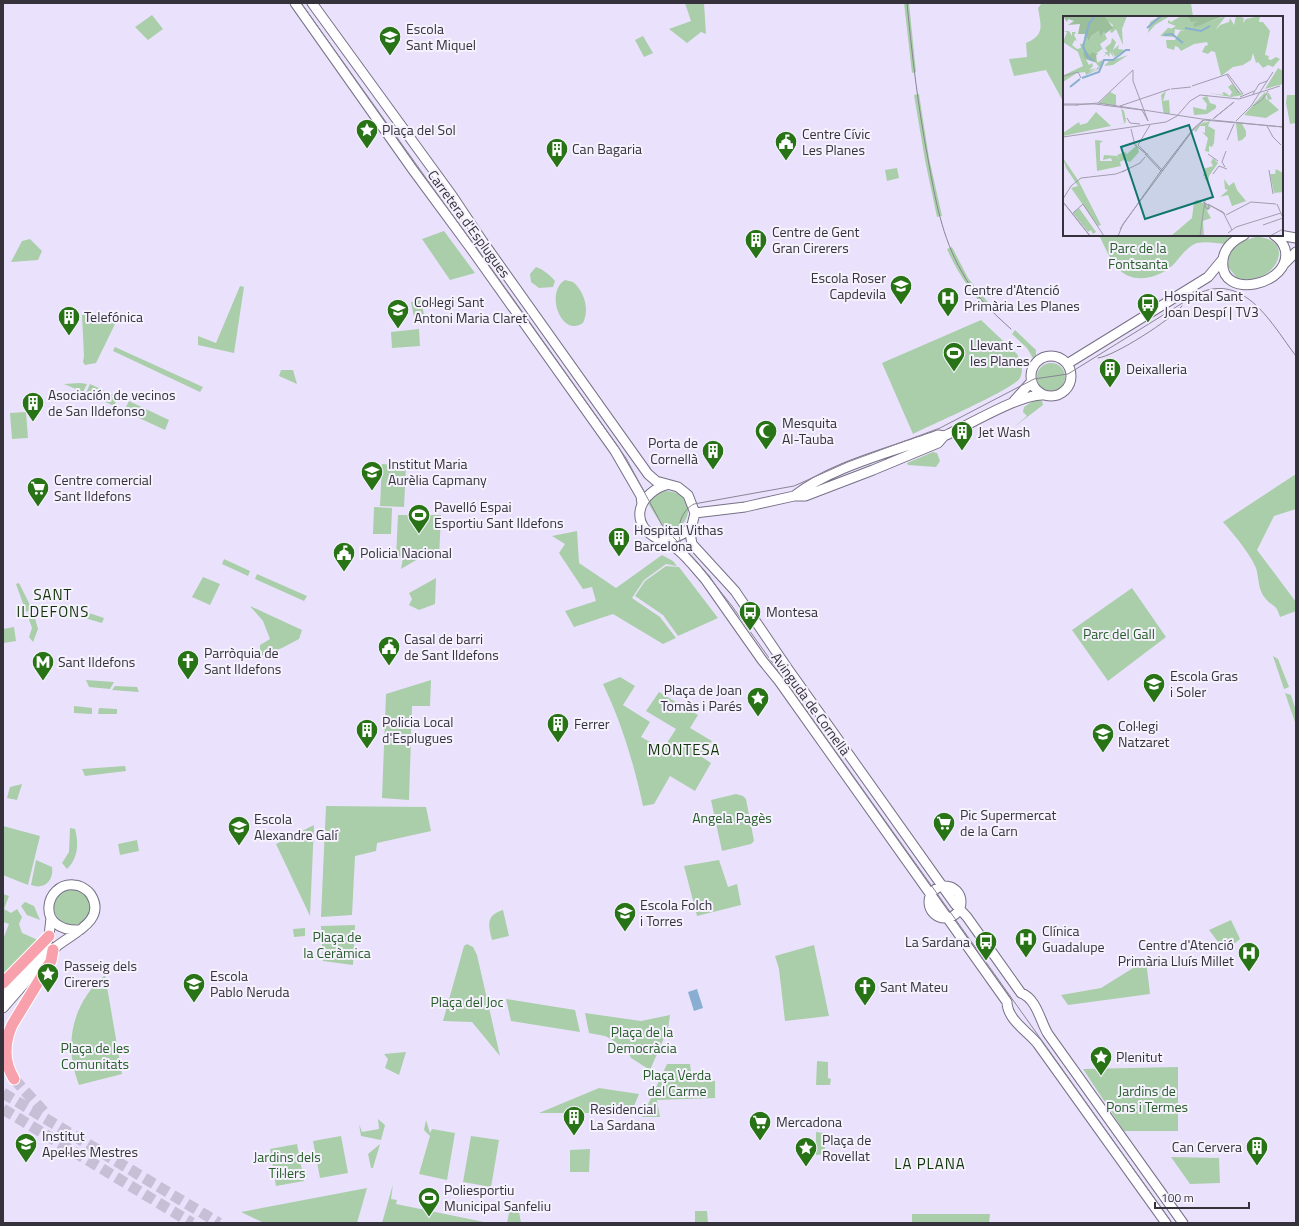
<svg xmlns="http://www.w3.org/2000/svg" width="1299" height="1226" font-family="'Titillium Web',sans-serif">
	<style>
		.green { fill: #a9cea9 }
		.water { fill: #88afd1 }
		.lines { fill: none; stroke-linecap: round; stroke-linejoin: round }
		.highway-tunnel { stroke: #c6bfd6; stroke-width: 11; stroke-dasharray: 11 5.5; stroke-linecap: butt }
		.secondary-casing { stroke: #777087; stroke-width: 11 }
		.highway-casing { stroke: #fff; stroke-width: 13 }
		.secondary { stroke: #fff; stroke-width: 9 }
		.highway { stroke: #f8a0ab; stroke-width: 11 }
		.tram { stroke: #8a8496; stroke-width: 1 }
		.labels { text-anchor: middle; stroke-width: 4; stroke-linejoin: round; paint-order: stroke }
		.poi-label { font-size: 14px; fill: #35323c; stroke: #f5f2fd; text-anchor: start }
		.street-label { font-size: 14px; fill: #35323c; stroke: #f5f2fd }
		.park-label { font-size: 14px; fill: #285c2b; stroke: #f5f2fd }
		.neighbourhood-label { font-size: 15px; letter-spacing: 1px; fill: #103308; stroke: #f5f2fd }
		.inset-river { fill: none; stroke: #88afd1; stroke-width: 2 }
		.inset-road { fill: none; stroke: #a29caf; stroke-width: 1 }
		.view { fill: #0f766e; fill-opacity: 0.15; stroke: #0f766e; stroke-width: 2 }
		.inset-edge { fill: none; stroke: #35323c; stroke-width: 2 }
	</style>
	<rect width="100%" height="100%" fill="#eae2fc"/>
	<path class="green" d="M685,3H704L706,34L701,32L687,43L669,29L691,21Z
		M904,3H909L916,72L912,73Z
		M1042,3H1191L1193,17H1064V103L1046,70L1014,76L1009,59L1027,57L1026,43C1045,35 1041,26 1038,8Z
		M152,15L163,29L148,40L135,27Z
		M643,36L653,53L644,57L635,40Z
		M919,94L929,158L942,216L937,217L925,160L914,95Z
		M1287,95H1296V123L1290,124L1286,103Z
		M897,168L899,178L887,181L885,170Z
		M444,231L475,273L450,280L422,239Z
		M1099,235H1232L1225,244C1216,243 1206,241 1197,243C1186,247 1180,258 1172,266C1157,279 1131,285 1117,267C1109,258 1104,245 1099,235Z
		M1256,237C1299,238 1275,288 1237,278L1228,267L1229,253L1243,241Z
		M30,239L42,251L38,260L11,262L22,241Z
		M952,247L968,278L991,306L987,311C971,292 957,272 947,249Z
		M536,267C544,270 550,275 555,281L553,287L539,288L531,282L530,274Z
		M565,280L573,282C584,291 590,309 583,323C562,338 544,293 565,280Z
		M240,286L244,287L234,353L198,345V336L216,343Z
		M421,300L425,319L415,322L411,302Z
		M97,313L115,324L96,363L85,365L83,362L84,356L82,315Z
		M981,320L1017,354C1021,361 1024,370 1020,378C1014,389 929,426 913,434L882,363Z
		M419,329L420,346L392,348L391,332Z
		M1015,330L1036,350V355L1034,360L1027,348L1012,334Z
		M115,347L203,387L200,392L113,351Z
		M1037 377a14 14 0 1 1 28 0a14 14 0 1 1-28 0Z
		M281,370H293L297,384L279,376Z
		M80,383L87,384L83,392L64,384Z
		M90,384L118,397L114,406L86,393Z
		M1035,400L1042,401L1043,405L1014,427L1027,416L1023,412L1024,407Z
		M129,401L169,420L165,430L124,411Z
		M26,412L28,438L12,439L10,413Z
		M933,452L937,453L940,461L936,467L908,465L907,463Z
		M382,464L406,466L404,507L380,506Z
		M1296,474V509L1274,516L1257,550L1296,602V611L1280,617C1276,603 1273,608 1265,598C1258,590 1259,578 1256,568C1251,555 1233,533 1223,522Z
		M665,491C696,491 695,526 667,534L648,503L653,496Z
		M374,507L392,508L391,534H373Z
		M398,515H441L439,558L432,557V554H429L428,560L418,559L401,569L403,558H396Z
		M577,531L579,563L616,588L662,555L673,561L677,566L666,564L644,580L632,598L660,617L676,638L663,644L613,614L574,627L565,611L596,601L592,587L583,589L559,553L565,544L552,536Z
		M224,559L250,571L248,576L222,564Z
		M666,566L679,567L718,618L678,636L663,615L635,596L645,581Z
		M257,574L307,596L304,601L255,579Z
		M203,577L220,584L210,605L192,597Z
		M436,578L435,604L419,610L409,605L412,599L409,593Z
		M19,583L32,609L26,612L16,584Z
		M1132,588L1166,637L1108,681L1072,630Z
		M250,606L302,630L299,639L282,648L260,656V645L270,639L263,621Z
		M33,611L38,629L33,642L29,637L32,628L27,614Z
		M83,611L104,618L102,623L81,617Z
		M14,627L16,641L4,643L3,629Z
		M1273,656L1278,659L1289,687L1284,689Z
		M620,677L635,686L623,705L650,722L641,737L663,749L676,729L646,711L659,692L698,715L690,728L712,741L702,757L711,763L695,791L670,776L654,804L643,806C634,764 622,724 603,684Z
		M86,680L114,682L110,689L89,687Z
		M431,680L430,706H412L409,800L382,798L386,694Z
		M115,686L137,687L139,692L112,690Z
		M1285,693L1291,695L1296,711V725Z
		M74,706L92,708V714L74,713Z
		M99,708L117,709V714H98Z
		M125,766L126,771L85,776L82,769Z
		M22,784L17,800L7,798L10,787Z
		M736,794L743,796L746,799L754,841L751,844L722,851L711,800Z
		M326,806L426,807L431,831L377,843L376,851L355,856L352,915L321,917Z
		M314,825L310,916L276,844Z
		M3,826L40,836L28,885L3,875Z
		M70,828L75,829C79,844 78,858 67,869L62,863L69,852Z
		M137,840L139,851L120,855L118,844Z
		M36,860L52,867C54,881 44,890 31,885Z
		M719,860L728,887L737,884L741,905L697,916L684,866Z
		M54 907a18 18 0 1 1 36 0a18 18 0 1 1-36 0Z
		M3,894L9,896L4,909L11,913L17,909L22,917L19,924L22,933L38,940V952L3,990V939L9,924L3,922Z
		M25,902L34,906L40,920L27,915L21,906Z
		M503,910L509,936L492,940C488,925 486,915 503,910Z
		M1231,920L1240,939L1225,951L1209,930Z
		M355,925L353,965L323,961L321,926Z
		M305,928V936L294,937L293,929Z
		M467,944L473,947L477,955L500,1056L472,1022L443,1021L464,946Z
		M814,945L829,1016L785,1021L779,969L775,956Z
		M1146,960L1150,994L1068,1005L1061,995L1101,988Z
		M105,975L122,1074L79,1085C63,1045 72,1003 105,975Z
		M506,999L575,1010L580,1032L511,1021Z
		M585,1013L641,1021L670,1015L668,1029L650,1070L631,1058L628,1052L611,1039L605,1036L589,1033Z
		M406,1052L399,1075L385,1068L388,1059L384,1054Z
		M817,1061L828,1062V1078L831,1079L830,1085H816Z
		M667,1064H690L692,1079L715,1081V1098L657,1100L660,1117H642Z
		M1178,1067V1131H1124L1083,1069Z
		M599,1088L639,1094L631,1113H539Z
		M378,1119L385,1125L381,1140L361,1136L359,1124L362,1132L379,1129Z
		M426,1120L430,1133L432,1129L455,1133L447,1180L419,1174L430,1136L424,1130Z
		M816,1132L824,1133L825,1154L816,1155Z
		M341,1136L348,1173L320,1178L313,1141Z
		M471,1136L499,1140L491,1187L463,1182Z
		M297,1144L304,1181L276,1186L270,1149Z
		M380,1144L373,1168H371L368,1154Z
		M590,1149L589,1172H570V1150Z
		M1171,1157L1219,1158L1220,1183L1190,1184Z
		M393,1184L391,1199L397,1200L396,1204L489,1223H382Z
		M367,1188L357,1223H264L241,1212Z
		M510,1208L519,1212L521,1223H507Z
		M695,1211H707L708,1223H695Z
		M912,1214H990L989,1223H912Z"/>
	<path class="water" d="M697,989L703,1008L694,1011L688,992Z"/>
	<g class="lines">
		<path class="highway-tunnel" d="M14,1079L46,1114
			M3,1093L219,1223
			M3,1109L192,1223"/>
		<g class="secondary-casing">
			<path id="secondary" d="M295,3L413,170L472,250L615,451L641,496L642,504
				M312,3L453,197L483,242L648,474L656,481L678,487L688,495L695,513L690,533L692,544L735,591L788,669L955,904L967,917L1021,993C1037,999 1040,1021 1048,1034L1183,1223
				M1244,235C1234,240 1224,248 1223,260C1218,302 1294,285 1285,249C1283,243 1279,238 1274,235
				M1279,235L1296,238
				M1284,264L1296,252
				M1031 376a20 20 0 1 1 40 0a20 20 0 1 1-40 0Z
				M1067,364L1208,277L1223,259
				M1014,401L1032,381
				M666,485C642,492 628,519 653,536C661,541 670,543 677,549C688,558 696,569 705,579L762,660L779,681L1007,1002C1007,1019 1027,1031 1037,1043L1166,1223
				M794,496C832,466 893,452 938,435L944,436
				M695,513L745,507L794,496H805L873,470L938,443L944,436C968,426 1021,393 1044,395
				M661,539C672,539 684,536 691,526
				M929 902a16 16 0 1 1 32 0a16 16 0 1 1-32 0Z
				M3,998L45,948L49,936L51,918
				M3,1008L56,947C71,934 107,921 91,895C88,890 80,885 74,885C45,882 34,932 80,930"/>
		</g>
		<g class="highway-casing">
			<path id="highway" d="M3,983L49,936
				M14,1079C3,1061 4,1043 12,1025L51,961L53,950"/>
		</g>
		<use href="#secondary" class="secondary"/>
		<use href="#highway" class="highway"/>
		<path class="tram" d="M301,3L626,458L662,525L701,567L732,606L1172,1223
			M907,3C912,55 918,107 928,159C935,198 942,238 962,272C974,295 992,312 1011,329
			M1098,358C1115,356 1172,319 1182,306
			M683,547C674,533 680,511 694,504L794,486L848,462L940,428L1034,379L1068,374L1197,294C1245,271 1272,325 1296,356"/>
	</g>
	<defs>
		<g id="school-pin" transform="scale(1.15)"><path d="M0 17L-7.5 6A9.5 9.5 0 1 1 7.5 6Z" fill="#297317" stroke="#f5f2fd"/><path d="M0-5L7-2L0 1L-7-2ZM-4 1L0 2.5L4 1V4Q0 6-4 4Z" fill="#fff"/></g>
		<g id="sight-pin" transform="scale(1.15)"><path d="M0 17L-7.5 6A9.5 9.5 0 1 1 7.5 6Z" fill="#297317" stroke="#f5f2fd"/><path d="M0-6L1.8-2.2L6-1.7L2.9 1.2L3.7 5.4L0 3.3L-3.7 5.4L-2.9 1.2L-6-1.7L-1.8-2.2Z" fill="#fff"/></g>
		<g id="civic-pin" transform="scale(1.15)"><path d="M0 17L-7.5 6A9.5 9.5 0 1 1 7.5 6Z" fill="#297317" stroke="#f5f2fd"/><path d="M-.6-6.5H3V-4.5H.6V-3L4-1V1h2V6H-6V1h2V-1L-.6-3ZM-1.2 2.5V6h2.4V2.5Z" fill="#fff"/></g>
		<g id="building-pin" transform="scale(1.15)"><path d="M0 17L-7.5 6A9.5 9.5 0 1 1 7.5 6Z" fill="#297317" stroke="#f5f2fd"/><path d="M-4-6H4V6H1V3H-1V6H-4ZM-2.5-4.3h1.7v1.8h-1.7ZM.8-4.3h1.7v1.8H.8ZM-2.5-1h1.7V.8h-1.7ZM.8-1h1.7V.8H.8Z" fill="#fff"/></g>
		<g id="hospital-pin" transform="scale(1.15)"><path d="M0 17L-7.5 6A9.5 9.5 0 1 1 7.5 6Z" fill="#297317" stroke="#f5f2fd"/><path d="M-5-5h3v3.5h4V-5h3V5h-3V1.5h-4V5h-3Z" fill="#fff"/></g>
		<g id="bus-pin" transform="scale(1.15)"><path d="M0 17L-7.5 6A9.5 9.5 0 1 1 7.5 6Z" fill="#297317" stroke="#f5f2fd"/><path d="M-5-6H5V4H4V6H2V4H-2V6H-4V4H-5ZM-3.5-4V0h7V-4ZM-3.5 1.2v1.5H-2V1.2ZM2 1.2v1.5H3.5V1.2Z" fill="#fff"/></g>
		<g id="stadium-pin" transform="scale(1.15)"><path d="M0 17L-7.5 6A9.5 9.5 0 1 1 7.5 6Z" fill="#297317" stroke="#f5f2fd"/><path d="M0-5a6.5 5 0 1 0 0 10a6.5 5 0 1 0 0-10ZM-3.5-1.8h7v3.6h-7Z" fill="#fff"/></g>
		<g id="mosque-pin" transform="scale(1.15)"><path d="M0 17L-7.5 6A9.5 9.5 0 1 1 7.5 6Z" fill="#297317" stroke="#f5f2fd"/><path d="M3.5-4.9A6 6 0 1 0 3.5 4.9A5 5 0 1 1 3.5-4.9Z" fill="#fff"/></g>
		<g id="supermarket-pin" transform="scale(1.15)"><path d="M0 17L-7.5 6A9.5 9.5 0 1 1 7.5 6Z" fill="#297317" stroke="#f5f2fd"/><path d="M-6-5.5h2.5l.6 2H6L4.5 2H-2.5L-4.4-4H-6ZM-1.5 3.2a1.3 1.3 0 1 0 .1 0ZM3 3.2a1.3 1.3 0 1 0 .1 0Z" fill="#fff"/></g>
		<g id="church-pin" transform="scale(1.15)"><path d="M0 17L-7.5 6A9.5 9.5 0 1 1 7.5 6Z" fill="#297317" stroke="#f5f2fd"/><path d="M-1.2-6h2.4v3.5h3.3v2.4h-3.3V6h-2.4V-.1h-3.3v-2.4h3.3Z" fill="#fff"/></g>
		<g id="metro-pin" transform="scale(1.15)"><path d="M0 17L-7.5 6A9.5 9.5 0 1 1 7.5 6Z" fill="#297317" stroke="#f5f2fd"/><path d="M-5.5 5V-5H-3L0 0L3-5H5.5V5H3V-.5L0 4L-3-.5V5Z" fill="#fff"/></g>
	</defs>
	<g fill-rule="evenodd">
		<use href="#school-pin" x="390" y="37"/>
		<use href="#sight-pin" x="367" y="130"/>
		<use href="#civic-pin" x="786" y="142"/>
		<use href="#building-pin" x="557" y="149"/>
		<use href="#building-pin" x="756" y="240"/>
		<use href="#school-pin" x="901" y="286"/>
		<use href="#hospital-pin" x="948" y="298"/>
		<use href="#bus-pin" x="1148" y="304"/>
		<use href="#school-pin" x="398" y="310"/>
		<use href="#building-pin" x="69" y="317"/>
		<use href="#stadium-pin" x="954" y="353"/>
		<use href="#building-pin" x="1110" y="369"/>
		<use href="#building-pin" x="33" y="403"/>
		<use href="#mosque-pin" x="766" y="431"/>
		<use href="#building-pin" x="962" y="432"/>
		<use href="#building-pin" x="713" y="451"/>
		<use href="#school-pin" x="372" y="472"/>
		<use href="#supermarket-pin" x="38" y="488"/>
		<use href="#stadium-pin" x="419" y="515"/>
		<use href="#building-pin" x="619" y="538"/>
		<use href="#civic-pin" x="344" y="553"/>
		<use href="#bus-pin" x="750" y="612"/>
		<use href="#civic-pin" x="389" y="647"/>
		<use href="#church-pin" x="188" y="661"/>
		<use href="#metro-pin" x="43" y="662"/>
		<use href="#school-pin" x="1154" y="684"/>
		<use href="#sight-pin" x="758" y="698"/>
		<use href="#building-pin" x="558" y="724"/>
		<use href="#building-pin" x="367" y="730"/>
		<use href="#school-pin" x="1103" y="734"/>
		<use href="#supermarket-pin" x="944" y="823"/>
		<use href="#school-pin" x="239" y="827"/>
		<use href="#school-pin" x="625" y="913"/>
		<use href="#hospital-pin" x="1026" y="939"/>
		<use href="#bus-pin" x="986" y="942"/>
		<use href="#hospital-pin" x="1249" y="953"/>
		<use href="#sight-pin" x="48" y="974"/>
		<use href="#school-pin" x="194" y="984"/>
		<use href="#church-pin" x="865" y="987"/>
		<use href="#sight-pin" x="1101" y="1057"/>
		<use href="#building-pin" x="574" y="1117"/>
		<use href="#supermarket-pin" x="760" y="1122"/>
		<use href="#school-pin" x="26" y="1144"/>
		<use href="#building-pin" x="1257" y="1147"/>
		<use href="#sight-pin" x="806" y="1148"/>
		<use href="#stadium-pin" x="429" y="1198"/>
	</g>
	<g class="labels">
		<g class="poi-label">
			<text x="406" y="34">Escola<tspan x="406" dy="16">Sant Miquel</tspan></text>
			<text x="382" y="135">Plaça del Sol</text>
			<text x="802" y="139">Centre Cívic<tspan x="802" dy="16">Les Planes</tspan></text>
			<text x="572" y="154">Can Bagaria</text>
			<text x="772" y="237">Centre de Gent<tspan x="772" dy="16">Gran Cirerers</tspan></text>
			<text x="886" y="283" text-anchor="end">Escola Roser<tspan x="886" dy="16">Capdevila</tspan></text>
			<text x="964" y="295">Centre d'Atenció<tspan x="964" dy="16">Primària Les Planes</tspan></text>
			<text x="1164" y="301">Hospital Sant<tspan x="1164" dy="16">Joan Despí | TV3</tspan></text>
			<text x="414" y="307">Col·legi Sant<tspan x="414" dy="16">Antoni Maria Claret</tspan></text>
			<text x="84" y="322">Telefónica</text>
			<text x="970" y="350">Llevant -<tspan x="970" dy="16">les Planes</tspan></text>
			<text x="1126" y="374">Deixalleria</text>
			<text x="48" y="400">Asociación de vecinos<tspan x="48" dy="16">de San Ildefonso</tspan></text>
			<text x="782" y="428">Mesquita<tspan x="782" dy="16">Al-Tauba</tspan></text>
			<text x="978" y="437">Jet Wash</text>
			<text x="698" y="448" text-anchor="end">Porta de<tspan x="698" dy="16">Cornellà</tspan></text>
			<text x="388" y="469">Institut Maria<tspan x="388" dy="16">Aurèlia Capmany</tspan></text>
			<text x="54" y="485">Centre comercial<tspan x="54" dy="16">Sant Ildefons</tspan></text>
			<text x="434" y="512">Pavelló Espai<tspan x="434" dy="16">Esportiu Sant Ildefons</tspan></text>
			<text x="634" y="535">Hospital Vithas<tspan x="634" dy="16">Barcelona</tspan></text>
			<text x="360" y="558">Policia Nacional</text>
			<text x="766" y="617">Montesa</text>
			<text x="404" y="644">Casal de barri<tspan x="404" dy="16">de Sant Ildefons</tspan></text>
			<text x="204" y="658">Parròquia de<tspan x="204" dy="16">Sant Ildefons</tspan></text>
			<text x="58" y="667">Sant Ildefons</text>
			<text x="1170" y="681">Escola Gras<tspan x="1170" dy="16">i Soler</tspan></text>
			<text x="742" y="695" text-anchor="end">Plaça de Joan<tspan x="742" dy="16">Tomàs i Parés</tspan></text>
			<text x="382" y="727">Policia Local<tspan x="382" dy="16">d'Esplugues</tspan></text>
			<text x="574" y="729">Ferrer</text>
			<text x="1118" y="731">Col·legi<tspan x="1118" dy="16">Natzaret</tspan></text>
			<text x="960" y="820">Pic Supermercat<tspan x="960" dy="16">de la Carn</tspan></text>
			<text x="254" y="824">Escola<tspan x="254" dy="16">Alexandre Galí</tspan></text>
			<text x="640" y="910">Escola Folch<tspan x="640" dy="16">i Torres</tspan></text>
			<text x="1042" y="936">Clínica<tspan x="1042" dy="16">Guadalupe</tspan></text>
			<text x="970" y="947" text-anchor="end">La Sardana</text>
			<text x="1234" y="950" text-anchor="end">Centre d'Atenció<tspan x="1234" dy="16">Primària Lluís Millet</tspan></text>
			<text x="64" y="971">Passeig dels<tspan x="64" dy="16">Cirerers</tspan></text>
			<text x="210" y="981">Escola<tspan x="210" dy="16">Pablo Neruda</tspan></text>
			<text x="880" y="992">Sant Mateu</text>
			<text x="1116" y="1062">Plenitut</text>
			<text x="590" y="1114">Residencial<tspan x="590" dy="16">La Sardana</tspan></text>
			<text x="776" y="1127">Mercadona</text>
			<text x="42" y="1141">Institut<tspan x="42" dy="16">Apel·les Mestres</tspan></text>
			<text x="822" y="1145">Plaça de<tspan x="822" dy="16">Rovellat</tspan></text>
			<text x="1242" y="1152" text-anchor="end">Can Cervera</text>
			<text x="444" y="1195">Poliesportiu<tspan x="444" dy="16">Municipal Sanfeliu</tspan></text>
		</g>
		<g class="street-label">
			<text transform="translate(469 224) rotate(54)" y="5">Carretera d'Esplugues</text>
			<text transform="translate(811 704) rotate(54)" y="5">Avinguda de Cornellà</text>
		</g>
		<g class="park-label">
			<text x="1138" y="253">Parc de la<tspan x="1138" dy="16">Fontsanta</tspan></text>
			<text x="1119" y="639">Parc del Gall</text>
			<text x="732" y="823">Angela Pagès</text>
			<text x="337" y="942">Plaça de<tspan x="337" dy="16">la Ceràmica</tspan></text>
			<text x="467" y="1007">Plaça del Joc</text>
			<text x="642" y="1037">Plaça de la<tspan x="642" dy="16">Democràcia</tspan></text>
			<text x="95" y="1053">Plaça de les<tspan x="95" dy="16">Comunitats</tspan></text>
			<text x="677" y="1080">Plaça Verda<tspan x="677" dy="16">del Carme</tspan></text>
			<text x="1147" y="1096">Jardins de<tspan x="1147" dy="16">Pons i Termes</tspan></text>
			<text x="287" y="1162">Jardins dels<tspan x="287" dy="16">Til·lers</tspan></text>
		</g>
		<g class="neighbourhood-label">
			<text x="53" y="600">SANT<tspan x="53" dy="17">ILDEFONS</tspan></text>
			<text x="684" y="755">MONTESA</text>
			<text x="930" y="1169">LA PLANA</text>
		</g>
	</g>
	<g transform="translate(1063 16)">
		<rect width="220" height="220" fill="#eae2fc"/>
		<path d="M38,0H64L59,13L60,29L53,13L49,17L47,16L50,9ZM97,0H107L92,9L85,17L87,6ZM118,0H125L139,8L163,0L155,10L153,14L157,9L166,6L167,2L171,9L173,0L181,2L180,7L183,3L197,0L196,6H200L207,15L202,39L206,40L205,43L208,44L213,41L217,43L210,51L205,49L200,52L195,46L193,47L190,37L188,44L180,49L170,51L158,60L152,36L148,35L145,38L139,36L142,30L145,29L144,26L131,28L118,35L115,31L112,30L111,34L104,32L103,24H112L117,15H122L112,13L111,21L97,20L105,12H108L106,14L113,10L105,7V4L108,6ZM0,15H6L9,20V16H13L11,19L14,25L12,24L9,29L14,33L18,32L17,28L22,27L23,20L27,24L29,19L36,15L39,20L41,16L44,23L37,28L41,36H45L42,32L48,27L49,22L53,26L50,34L56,29L55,33L62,34L52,41L49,35L51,42L47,36L46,41L44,38L40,41L43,38L39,33L34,37L35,39H26L22,42L26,49L29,47L30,50L26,54L33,52L25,57L34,53V51L37,52L33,47L42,43L50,44L65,39L50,49L41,50L46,45H41L36,53L23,59L22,56L14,57L0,66L1,59L20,50L15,36L0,26L4,16ZM215,52L220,55V68L202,73ZM169,68L180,79L168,81L145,77L161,79L159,77L161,76L167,80L169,76L165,71ZM103,75L100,85L106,84L107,98L101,97L100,94L98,79ZM47,76L53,79V90L36,87ZM202,76L203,83L205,84L203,78L206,77L209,83L205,84L216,94L203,102L181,99ZM144,80L147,87L153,89V92L144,98L131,99L130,91L143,94L144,88L139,82ZM58,92L61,95L63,104L62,107L0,120V117L16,106L17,109L24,107L33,96L48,110L61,107ZM143,105L141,107L138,108L147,105L145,110L152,114L151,127L149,131L146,130V136L142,135L145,122L139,116L142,117V110H137L133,116L131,114L136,109ZM173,107L179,108L183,115V120L179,124L175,125ZM32,124L40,125L37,127V145H49L48,142L40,144L41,139L54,140L57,145L54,139L62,136L64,138L73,130V127L76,136L67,146L61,144L57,146L58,150L34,155ZM0,142L15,164L38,209L35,210L8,172L15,170L3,152ZM150,142L155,147L146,160L145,168L141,161L145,160H140L142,153H140L150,150L148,146ZM213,153L220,157V176L211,177L207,158H212ZM161,163L166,170L171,166L174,174L183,185L169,190L165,179L157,181L165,174L162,173ZM134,184L148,191L144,195L148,202L140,205L141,220H108L129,202L131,186ZM16,192L33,216L30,218L28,214L25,216L10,197Z" fill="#a9cea9"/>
		<path d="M0,0L42,1L50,12L42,18L41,16L38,21L36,15L29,19L26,25L23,20L21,23L22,18H15L17,8L5,9L11,5L5,3L4,6ZM125,0H161L132,11L130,8L135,5L128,6ZM23,35L27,39L29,36L33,38L34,47L22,43L20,37Z" fill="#9abf9a"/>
		<path class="inset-river" d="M84,12L98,0M122,12L138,15L147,10M101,19L109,18L120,27M31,45L25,41L20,31L26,8L32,0M19,62L36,56L41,44H50L63,34H67M7,71L17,63"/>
		<path class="inset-road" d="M164,59L176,77M1,60L15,56L18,62M129,70L165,58L180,78M108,73L128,71M190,78L196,68L204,65M177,81L191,75M35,87L70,54V65L85,105M0,88H32L79,94L85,105M0,89H15M13,89L35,87L139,103L220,111M57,90L107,73M190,90L199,84L205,75M64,102L67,107L77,108M150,103L171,86L151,102M173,105L188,90L210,56M204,110L210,121L218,129M68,113L72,129L82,137M0,121L103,106L114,100L127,85L137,79L176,83L217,70M164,124L171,108M79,133L100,155M82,136L75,129L87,109M85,138H82L98,155M145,138L155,145M162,151L159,146L163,135M206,154L210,178M59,156L77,147L82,141M150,158L156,150L164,153M0,183L8,170L18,162L53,158L63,154M0,186L9,197M0,186L27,220M140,186L143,188H144L146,190V193L143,192L142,190V189L143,188V187M145,188L162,198M214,188L220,202M146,189L160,196L169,214M9,197L27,220M10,197L20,188L41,220M163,199L188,186L213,188M200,209L220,202M57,213L97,156L130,113L140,104M165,217L173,211L218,197M55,220L60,208L130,114L141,104L220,111M137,220L142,184M207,220L220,213"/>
		<path class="view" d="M126,109L150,181L82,203L58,131Z"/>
		<rect width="220" height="220" class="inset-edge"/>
	</g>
	<rect width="1299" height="1226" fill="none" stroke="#35323c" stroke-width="8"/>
	<path d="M1155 1202v6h94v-6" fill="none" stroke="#35323c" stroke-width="2"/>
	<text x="1161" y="1202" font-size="12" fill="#35323c" stroke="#f5f2fd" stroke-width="3" paint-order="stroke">100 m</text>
</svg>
